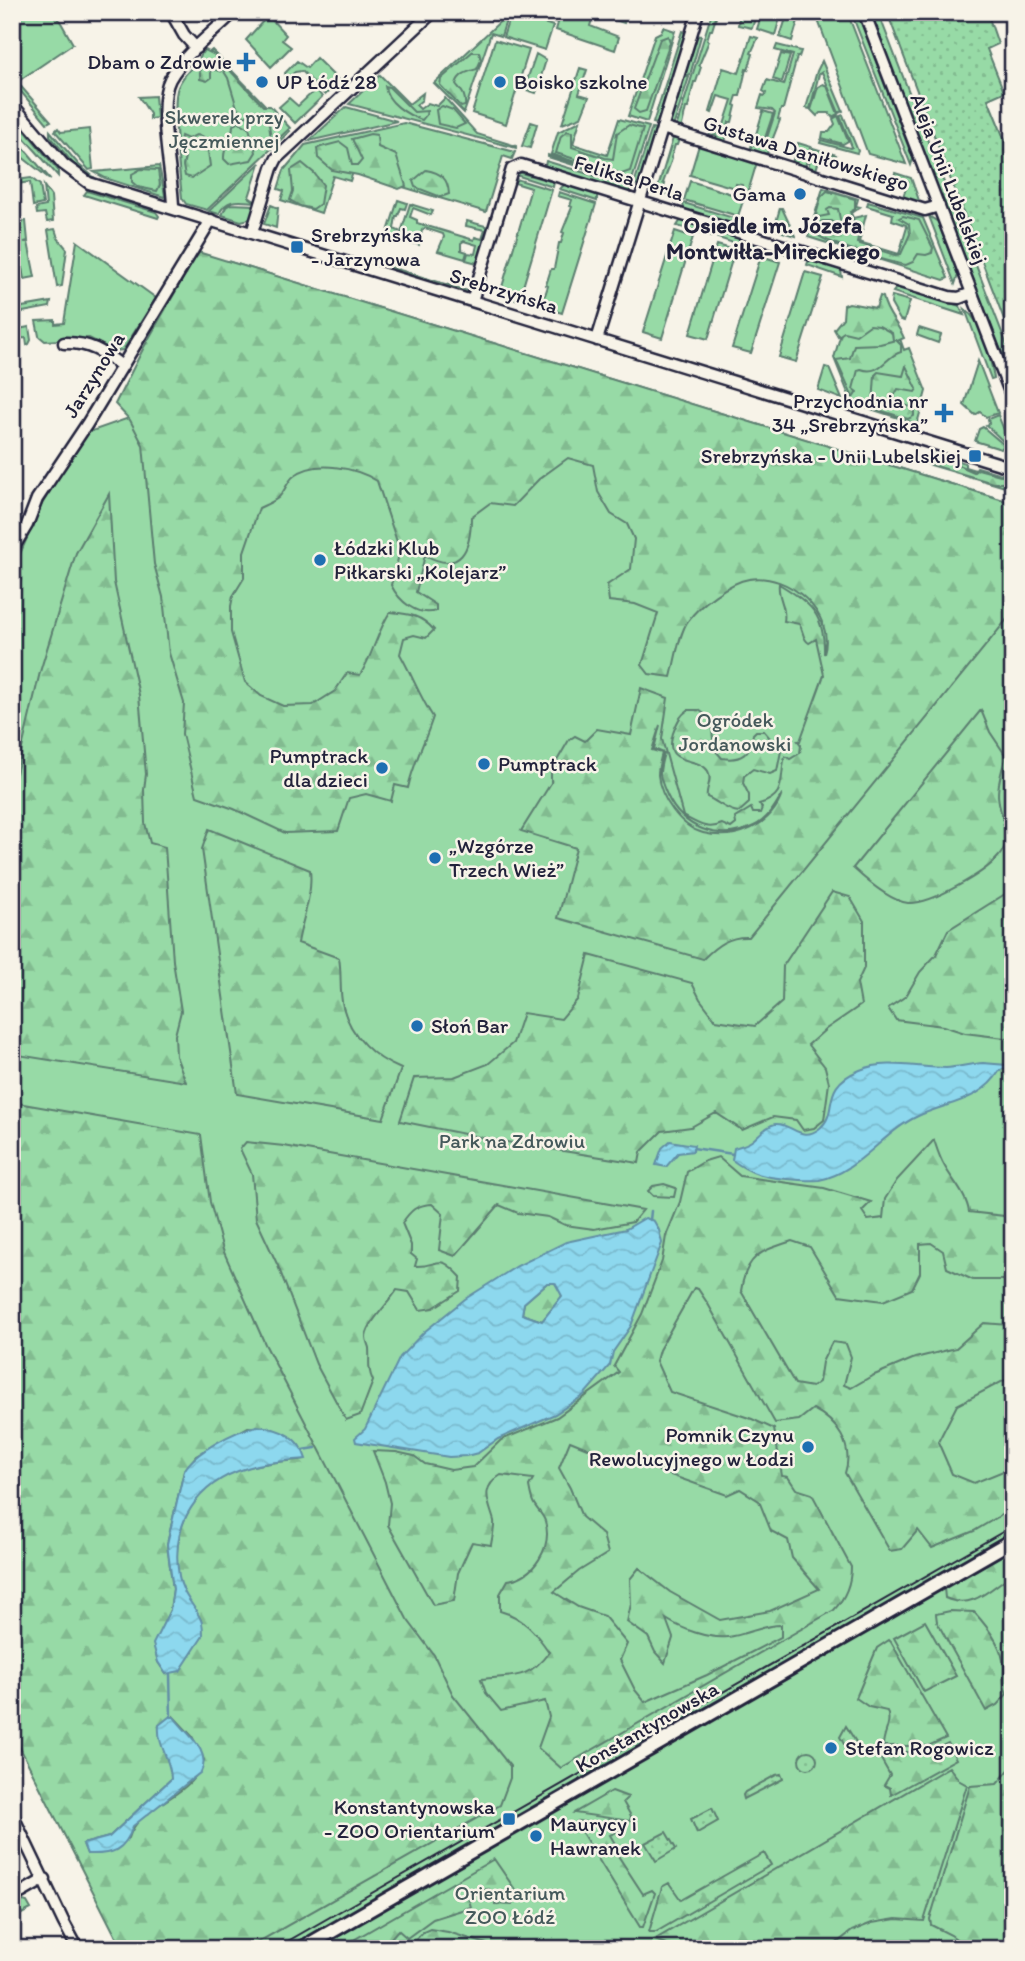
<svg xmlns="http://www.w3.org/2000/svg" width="1025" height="1961" font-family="Itim,sans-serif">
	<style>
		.green { fill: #97daa6; stroke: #5c7e70; stroke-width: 2 }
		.forest { fill: url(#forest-firs); stroke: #5c7e70; stroke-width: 2; fill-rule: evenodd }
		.garden { fill: url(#garden-dots); stroke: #5c7e70; stroke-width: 2 }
		.water { fill: url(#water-waves); stroke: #628fa6; stroke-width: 2; fill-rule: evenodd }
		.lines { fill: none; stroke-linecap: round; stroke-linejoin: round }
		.stream { stroke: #628fa6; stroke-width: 2.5 }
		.minor-casing { stroke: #22223b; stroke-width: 15 }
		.major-casing { stroke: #22223b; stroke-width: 18 }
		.minor { stroke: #f7f3e8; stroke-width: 10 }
		.major { stroke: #f7f3e8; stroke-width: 12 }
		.tram { stroke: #22223b; stroke-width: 2 }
		.poi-dot { fill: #1f6fb2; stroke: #f7f3e8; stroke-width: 2.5 }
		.labels { text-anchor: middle; stroke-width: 5; stroke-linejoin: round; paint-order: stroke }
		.poi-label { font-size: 21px; fill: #22223b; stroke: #f7f3e8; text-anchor: start }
		.park-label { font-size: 21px; fill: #45595b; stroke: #f7f3e8 }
		.street-label { font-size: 21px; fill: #22223b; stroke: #f7f3e8 }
		.neighbourhood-label { font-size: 23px; font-weight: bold; fill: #22223b; stroke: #f7f3e8 }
	</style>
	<defs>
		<pattern id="forest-firs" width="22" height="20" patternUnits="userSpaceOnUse" patternTransform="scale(1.75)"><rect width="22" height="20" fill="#97daa6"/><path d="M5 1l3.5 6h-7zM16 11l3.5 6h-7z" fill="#82bb90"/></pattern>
		<pattern id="garden-dots" width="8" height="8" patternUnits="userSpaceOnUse" patternTransform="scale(1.75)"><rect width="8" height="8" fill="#97daa6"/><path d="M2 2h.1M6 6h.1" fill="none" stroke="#82bb90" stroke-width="1.8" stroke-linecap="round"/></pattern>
		<pattern id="water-waves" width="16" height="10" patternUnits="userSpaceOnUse" patternTransform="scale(1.75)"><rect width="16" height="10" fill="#8dd8ee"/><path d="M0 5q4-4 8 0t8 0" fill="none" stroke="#79b9cd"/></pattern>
	</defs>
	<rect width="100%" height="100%" fill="#f7f3e8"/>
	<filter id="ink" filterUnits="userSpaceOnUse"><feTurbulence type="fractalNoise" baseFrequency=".0143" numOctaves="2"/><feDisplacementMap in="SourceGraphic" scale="14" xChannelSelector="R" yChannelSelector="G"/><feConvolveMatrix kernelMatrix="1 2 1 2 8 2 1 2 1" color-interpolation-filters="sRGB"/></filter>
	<g filter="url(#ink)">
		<path class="green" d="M12,12H55L73,44L17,82L51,121L47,123L12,81Z
			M525,12H627L624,23L594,13L590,26L619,37L615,50L556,30L558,23Z
			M712,12L717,14L712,30H710L707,40L709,41L699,65L701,67L696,82H694L688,108H686L681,130L676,128Z
			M740,12H757L752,28L738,25Z
			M788,12L800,14L792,41L780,37Z
			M815,12H847L906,164L868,154Z
			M851,12H857L913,159L911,165Z
			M873,12H878L1013,361V382L872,17Z
			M511,13L553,26L545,50L503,37Z
			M762,13L780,18L775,35L757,29Z
			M508,14L501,36L491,33L464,113L434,83Z
			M271,19L286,35L282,40L291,47L271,67L246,40L264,20Z
			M663,27L675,31L647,122L628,116L655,35L661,32Z
			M682,31L685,33L657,124L653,123Z
			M697,35L701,36L690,75L685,74Z
			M751,36L758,38L751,53L753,54L748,70L746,69L740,96H737L734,105L736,106L732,122H729L725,143L716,140V136L710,134L711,132L721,134L732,100L718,96L712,113L710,112L723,68L739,73Z
			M495,40L529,50L506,124L472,113Z
			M777,45L801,51L799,57H797L783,109H781L778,119L780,120L766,156L750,151L752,144L764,147L775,113L772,110L758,108L762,95L765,96L766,93L763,91L767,80L784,85L793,55L775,50Z
			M212,50L290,131L207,210L186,204L182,198C180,176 171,103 178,87C184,72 200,60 212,50Z
			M536,54L546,60L536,93L524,89Z
			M781,54L790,56L782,82L773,79Z
			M316,58L339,81L325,95L302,71L295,72L287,79L285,73L297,61L307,68Z
			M822,61L843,111L839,113L822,72L819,74L810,109L806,108L817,71Z
			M580,68L587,70L579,94L589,97L581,117L562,124Z
			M380,75L409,104L423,93L422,100L416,105L420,109L428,103L437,106L445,98L477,134L516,146V148L349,104Z
			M684,75L689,77L673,127L670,123Z
			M823,84L827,86L838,114L832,117L829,113H820L817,116L811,110L818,87Z
			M316,89L322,97L295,123L279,107L289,98L298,106Z
			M155,96L157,118L150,119V114L139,97Z
			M346,107L397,121L309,141Z
			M763,111L773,114L763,144L754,141Z
			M12,115L58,170V176L12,124Z
			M843,115L858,151L857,153L820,143L821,140L850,148L852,147L840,116Z
			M838,116L848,141L843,144L822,138L823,132H829L835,124L833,119Z
			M619,119L649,127L632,180L627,182L548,157V155L630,180L551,154L558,132L580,121L573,144L607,155Z
			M531,122L537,124L530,148L522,146Z
			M404,123L515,152L512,159L503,156L486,212L353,172L350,181L333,176L321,213L281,200L284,191L278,189L284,170L305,145Z
			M58,128L61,132L89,129L93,169L89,170L55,131Z
			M652,128L656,129L639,185L634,184Z
			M50,131L79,165L95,178L75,166L50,136Z
			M12,134L51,180L12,149Z
			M673,138L679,139L677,145H675L671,158L672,159L663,183L665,184L663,190L678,194L677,197L657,191Z
			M798,143L811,147L805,167L792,163Z
			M699,145L757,162L748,192L741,190L742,185L736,184L735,188L690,175Z
			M813,148L836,155L834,160L820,157L816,170L808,168Z
			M546,161L631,187L629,193L545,166Z
			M260,163L249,197L256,202C240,201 227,197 219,214L209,211Z
			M159,166L165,195L164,197L105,178L94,172Z
			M517,172L554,182L553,187L516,175Z
			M895,173L911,178L920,203L903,197L908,182L894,177Z
			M31,178L40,185L43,204L33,206L30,182L17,184L16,180Z
			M516,179L552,190L519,300L500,294L531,188L515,183Z
			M690,181L744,198L738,216L684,200Z
			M565,184L594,193L597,196V201L560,189Z
			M44,186L51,196L53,221L47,222L45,213L37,214L36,208L46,206Z
			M823,188L858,199L856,206L860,207L851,213L853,218L866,215L859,242L899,254L907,227L906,225L892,220L893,214L867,206L868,202L923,218L948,278L944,280L808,237Z
			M87,191L156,212L159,216L158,218L84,195Z
			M559,192L596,204L562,313L539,306L543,295H545L548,286L546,285L551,269H554L559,243H561L564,233L562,232L572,207L570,206L572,200L558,196Z
			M398,200L407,203L405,209L401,208L398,216H396L394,229L399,231L397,238L387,235Z
			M683,203H684L737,219L735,223L730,224L684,209Z
			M231,204L255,205L250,219L241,221L222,215L226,207Z
			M410,204L433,211L431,215L413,208L410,217L417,220V223L474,240L475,237L482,239L485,230L466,226L467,221L489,227L477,263L466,260L468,253L475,254L477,245L464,241L461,243V250L467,252L465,259L438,251L444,237L443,234L425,228L422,230L419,245L399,239Z
			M271,205L278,208L276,228L264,224Z
			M780,208H782L795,236L774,229Z
			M929,216L938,222L958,275L955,284Z
			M681,220L712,230V236L677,226Z
			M26,221L28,241L24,242H28L35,277L24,279L20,256H16L15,252L12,253V245L16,244L12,223Z
			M55,229L58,238L67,249L62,286L57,287L48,230Z
			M675,231L693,237L662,338L643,332Z
			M724,234L756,244L755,250L718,238Z
			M77,241L156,298L123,350L114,351L89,338L45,341L39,336L36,321L55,320V324L64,323Z
			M717,245L735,250L708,339L690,334Z
			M761,256L780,262L751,353L732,348Z
			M812,260L841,270L842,277L807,265L808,262Z
			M227,261L1013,503V1949H131L12,1719V564L20,554L42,504L86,433L132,417Z
			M377,263L471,292L469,294L378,265Z
			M805,272L823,277L796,362L779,357Z
			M897,287L960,306L964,315L893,292Z
			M892,296L910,301L904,321L900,320L891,304Z
			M51,302L50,307L12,314V305H15L16,308Z
			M849,305L897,330L904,350L909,348L926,391L917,424L852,403L834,358Z
			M965,309C983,323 990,357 994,378L991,379Z
			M12,327L13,330L29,327L31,340L29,344L27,345L26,338L14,339V347H12Z
			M919,328L941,335L938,343L919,336L917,335Z
			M978,361L998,413L986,417L980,412L975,415L964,405Z
			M825,367L829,368L842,399L818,390Z
			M998,415L1008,440L1005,443L986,425L989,423L988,419Z
			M983,427L1004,445L1001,449L975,441L979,429Z
			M935,454L965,463V467L975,470L977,467L1005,475L1007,478L1005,487L924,463L926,456Z
			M23,1901L27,1902L31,1909L12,1919V1907Z"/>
		<path class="forest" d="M668,36L670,42L646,111L639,113L634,109L660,39Z
			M205,50L215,55V63L220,71L211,69V78L207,81L200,79C201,68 195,58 205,50Z
			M472,52H479L481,60L477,69C467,72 459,74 456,84C462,92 466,95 465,106L461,107L440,85L441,79Z
			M225,65L263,106H270L290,128L277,140L271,139L269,124L262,111L249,112L248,116L241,117L239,114L228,78L223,70Z
			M385,86L389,87L414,112L427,111L426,115L422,120C407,115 386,102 385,86Z
			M442,106L453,110L465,124L456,128L438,124L436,110Z
			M239,122L249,128L256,152L251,160L229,164L224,159C223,145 233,139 233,125Z
			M629,125L643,129L630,171L622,174L556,153L561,136L567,131L572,132V147L605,158L613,159L617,133Z
			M370,134L377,135L378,147L396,155L406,186L399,189L358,175L332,170L318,158L317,148L340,142L348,148L352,165H358L362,160L352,139Z
			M196,135L202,136L210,142L208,151L210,166L192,178L185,176L183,166L185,157C182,149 179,146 181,136L188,139Z
			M302,163L314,173L323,185L320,204L313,209L300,206L290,200L293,191L291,170Z
			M141,169L158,170L160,185L157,191L138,187L132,182V174Z
			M426,170C441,173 448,178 449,194L441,197L415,187L413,181Z
			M827,191L855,199V209L850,212L854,221L851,225L841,224L838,209L830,208L827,210L829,215L819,217L816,215L821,197Z
			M903,216L919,220L933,248L932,253L926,255L918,254L913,262L906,265C890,262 824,243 815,233L816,227L822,221H832L840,231L847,233L855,224L860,223L857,243L895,255L901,254L910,234L909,224L899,218Z
			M198,252L1013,503V612L749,937C729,936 717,945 703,959L558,918L576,848L521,831L551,783V771L569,740L575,736L585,741L597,729L631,735L641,688L668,698L662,739L683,816C697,823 707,831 722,824L731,828L736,824L735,818L751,808L753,813H760L762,808L759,804C787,796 779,780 785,756L790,759L800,753L801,745L798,741H800L824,675L816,639L809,643C802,639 804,631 799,624L784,621C787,607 777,598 779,584C811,603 825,615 824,654C836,614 789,572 749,579C730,582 699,605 688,621C679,633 675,662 671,677L649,674L642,665L658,613L635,604L609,601L607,585L631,569L634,539L627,524L611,514L598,492L593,465L568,458L539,479L513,506L490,503L471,517C471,549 461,575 425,555L416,592L436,605V611C417,617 399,601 391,585L400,551L377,481C357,468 315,459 294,476C287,481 285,492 278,498C273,502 265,505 259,508L244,552V578L233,596L231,606V632L245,682L261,696L283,706L313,705L335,691L347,673L360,675C373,655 377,632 390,612C409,614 421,615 434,630L426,638L414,635L404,638L400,654C412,675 420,697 433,717C425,742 413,764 408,788L395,785L391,801L366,794L349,798L338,831L285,833L234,809L197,796L182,734L184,703L169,653L163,597L154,564L143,445L130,420L115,404L144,347ZM660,725L654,749L664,753C662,760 660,767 660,774C661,782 664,788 667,795C682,828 719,843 754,826C768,819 775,806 782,794C772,826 735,841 703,833C680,827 660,797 658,775C658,768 660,760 662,753L652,750Z
			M880,296L883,297C886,314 898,323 904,338L897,341L901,345V352C885,356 881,376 861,369L858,370L853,389L857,392L853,398L836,360L850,358L854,345L880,344L896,340H893L892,333L879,326L870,325L856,335L844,332L838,336L834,329L843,318L844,305L849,303L876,308Z
			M906,366L917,389L915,392L898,389L893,398L894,402L914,408V416L908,419L882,411L873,405L875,375L878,372L903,376Z
			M940,457L974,472L978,469L1004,476L1005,483H993L929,464L926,460L927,458Z
			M109,494L114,582L139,695L146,774L144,790L145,823L150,843L165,847L173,961L181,1011L175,1035L176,1056L186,1082L12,1054V791L40,672L76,553Z
			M16,560L21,579L12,610V564Z
			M688,710H699L711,719L714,749L722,758C741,761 751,754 753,734L756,731H764L781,751L777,771L770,774L753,769L744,776L743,783L749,795V803L739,812C726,811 719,802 707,797C705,789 713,781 708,771C698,755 662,768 673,733C677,723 679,716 688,710Z
			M981,710L990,732L1006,756C994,794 996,799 1009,836C1006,842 1004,851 999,856C985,873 930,905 908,903C890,901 866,880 853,868Z
			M209,829L310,870C313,895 302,919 298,943L339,958C342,974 339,991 343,1007C351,1037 374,1058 401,1069L383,1119L237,1094L202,849Z
			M1013,889V1039L965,1033L943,1026L896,1020L888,1008L906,996L920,972L936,955L948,930Z
			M832,892L850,897L864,921V968L857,983L861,1005L826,1029L808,1045L825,1067L829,1083L824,1120L814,1128L803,1130L796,1120L773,1117L742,1130L716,1113L691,1127L662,1131L641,1152L639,1163L494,1140L400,1121L414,1078L454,1077L488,1064L513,1043L523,1013L561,1019L578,999L589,955L692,983L700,999L716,1020L755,1026L782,1002L783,966Z
			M12,1102L201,1135L210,1202L223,1250L265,1344L407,1619L434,1655L453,1695L510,1766V1778L500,1805L246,1949H128L116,1937L12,1732ZM248,1427C274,1431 297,1430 305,1459C276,1463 243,1463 216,1480C180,1504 166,1559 185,1597C190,1605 196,1612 201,1620L166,1674L158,1662L154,1644L170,1610L173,1589L167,1544L184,1471L196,1456ZM174,1717L192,1736L204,1760C201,1766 198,1774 193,1779C176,1801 138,1808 129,1838L87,1854L83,1844L109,1837L171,1779Z
			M934,1140C937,1149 940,1159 945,1167C953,1181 967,1196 969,1212L1013,1217V1280H973L947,1268L943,1251L931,1243L920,1244V1273L912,1289L883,1301L839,1295L810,1247L792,1241C761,1251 746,1255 741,1291L795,1384L812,1387L819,1382L822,1362L832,1342L846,1344L851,1357L844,1385L851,1388L872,1376L915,1358L956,1348L984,1323L1009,1325L1013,1328V1376L957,1405L938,1442L952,1474L974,1483L1013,1467V1508L974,1531L932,1548L918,1530L902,1549L890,1551L845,1473C854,1446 837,1421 813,1409L799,1420L775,1423L708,1304L698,1289L694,1288L659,1350L656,1361L670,1392L752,1419L774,1429L782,1476L788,1477L796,1489L812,1494L851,1567C851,1584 845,1598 834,1610L561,1768L538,1748L549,1717L545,1701L501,1711L486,1693L481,1679C512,1675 528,1681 549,1652C536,1633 523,1617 500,1611V1594L508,1580C534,1577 553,1547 545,1521C543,1514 536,1509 533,1502C531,1498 530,1491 529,1486L533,1479L501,1475C479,1488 489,1503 494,1521C495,1528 492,1537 491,1545L472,1542L458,1573L454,1601L433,1605L388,1525L390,1503L385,1482L373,1451L396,1452L414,1456L425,1464L451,1470L473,1467L501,1440L557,1417L619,1372L614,1366L642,1314L662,1261L666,1236L680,1202L687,1172L705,1161L718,1157L740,1176L824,1188L871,1202L862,1211L868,1220L883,1218L885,1199L897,1180ZM570,1441L624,1463L645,1466L727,1495L740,1489L759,1501L771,1531L788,1540L792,1558L819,1589L770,1611L720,1620L670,1592L639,1568L630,1579L631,1604L627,1622L648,1637L655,1652L665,1663L673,1638L666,1619C682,1629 707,1639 728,1637C746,1635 763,1625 781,1625V1637L707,1675L645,1702L635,1690L620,1660L627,1644L604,1616L578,1607L554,1592L579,1571L608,1553L603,1535L582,1517L570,1488L559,1468Z
			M246,1142L284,1146L643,1210L633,1222L594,1229L565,1225L548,1217L518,1213L499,1205L455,1256L439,1250L443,1214L432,1204C416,1205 411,1210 402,1223L411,1245V1254L417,1259L415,1266C441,1267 437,1251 461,1277L460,1291L433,1308L420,1310L409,1292L397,1290C389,1303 368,1322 366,1337C366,1341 368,1344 369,1348C370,1362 367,1367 373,1381L360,1415L346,1420L316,1364L278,1266L256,1219L252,1174L240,1149Z
			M547,1283H555L560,1289L562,1296L542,1321L522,1314L524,1303Z
			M1013,1549V1574C991,1587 974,1611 945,1598L944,1588Z
			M950,1611L974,1612C987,1626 1003,1647 1004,1667C1004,1678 1002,1683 1007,1694L997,1705L986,1711L937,1622L936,1614Z
			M925,1621L956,1676L924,1692L894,1638Z
			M889,1640L891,1642L946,1738L928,1746H883C883,1733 892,1724 887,1711L869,1707L856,1698L877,1648Z
			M948,1743L956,1759L891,1795L890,1788L884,1785L890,1775L877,1752H930Z
			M1013,1765V1949H969L951,1935L931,1925L930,1919L970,1786L997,1784Z
			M949,1767L960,1781L967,1785L924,1921L896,1919L872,1923L852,1931L829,1949H682L654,1940Z
			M612,1791L628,1797L623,1802L631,1816L630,1821L574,1813Z
			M578,1821L618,1828L619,1831L610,1835L618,1849L615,1851L643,1894L652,1890L655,1893L643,1927H640L576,1823Z
			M764,1853L771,1865L656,1932H649L662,1887L669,1883L681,1900Z
			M494,1859L516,1891L512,1905L495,1904V1894L490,1893L489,1889L473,1891L472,1900H469L471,1907L433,1919L407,1938L398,1930L385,1945L389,1949H338Z
			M430,1929L448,1932L503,1949H407L423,1932Z"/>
		<path class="garden" d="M887,12H987L998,44L987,49L1004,92L988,99L1013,160V343Z
			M664,1184L676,1188L674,1197L653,1196L648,1191L653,1186Z
			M846,1726L856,1742L853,1744H844L840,1737Z
			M799 1760a9 9 0 1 1 18 0a9 9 0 1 1-18 0Z
			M781,1774L783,1779L744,1799L743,1795L745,1792L776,1775Z
			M712,1808L718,1821L697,1833L691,1819Z
			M666,1832L676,1849L656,1861L645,1843Z"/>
		<path class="water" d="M983,1063L1007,1065V1068L1000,1070C982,1101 949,1102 918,1116C883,1132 858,1173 819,1180C808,1181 797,1180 787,1179C763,1177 751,1174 732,1160L734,1148C741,1146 748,1144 753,1140C760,1134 766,1126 775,1124C791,1122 801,1144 820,1128C840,1111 818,1087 860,1070C886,1059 918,1068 946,1068C958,1067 971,1064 983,1063Z
			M670,1141L694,1145L693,1151L678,1153L666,1167L656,1165L662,1148Z
			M645,1218L654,1221L659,1230L662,1243L631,1326L613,1352L610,1365L584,1395L555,1414L498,1439L478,1453L466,1456L449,1457L356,1442L355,1438L365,1429L400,1357L424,1332L465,1299L517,1266L566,1242L626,1229ZM547,1283H555L562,1296L542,1321L522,1314L524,1303Z
			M257,1426C279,1428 299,1436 306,1459C287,1461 264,1462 247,1468C197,1483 170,1524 179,1576C182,1595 194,1604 201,1620C203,1624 203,1631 203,1636L180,1671L166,1674L158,1662L153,1644L170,1610L173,1589L167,1544L184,1471C194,1452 236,1430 257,1426Z
			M169,1717H174C185,1733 212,1750 201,1772L133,1826C125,1851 112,1855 87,1854L83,1844L109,1837L171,1779C171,1759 157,1746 159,1725Z"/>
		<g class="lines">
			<path class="stream" d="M1007,1066L1013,1067
				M693,1148L733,1154
				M650,1220L651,1211
				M303,1450L316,1448
				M170,1674L171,1717"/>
			<g class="minor-casing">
				<path id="minor" d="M171,12L184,35L196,48
					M864,12L1013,400
					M12,104L63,164L89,183L1013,468
					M662,128L925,210L939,206
					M173,208C173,176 156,105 170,79C185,53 213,33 234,12
					M252,233L272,168L277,158L433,12
					M472,301L512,169L521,165L949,297L959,298L972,293
					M597,340L698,12
					M64,343C89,342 103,352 122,366
					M12,550L27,525L37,499L87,424L211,220
					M12,1814L64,1923L78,1949
					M12,1898L45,1879"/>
			</g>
			<g class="major-casing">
				<path id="major" d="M301,1949L1013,1540"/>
			</g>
			<use href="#minor" class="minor"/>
			<use href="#major" class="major"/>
			<path class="tram" d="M274,1949L1013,1526"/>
		</g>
	</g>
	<g class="poi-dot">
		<path d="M242.5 51.5h7v7h7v7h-7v7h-7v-7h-7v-7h7z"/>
		<circle cx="262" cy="82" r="7"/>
		<circle cx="500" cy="82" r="7"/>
		<circle cx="800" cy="194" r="7"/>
		<rect x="290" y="240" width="14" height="14" rx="3.5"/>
		<path d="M940.5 402.5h7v7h7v7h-7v7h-7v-7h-7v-7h7z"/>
		<rect x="968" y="449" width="14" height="14" rx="3.5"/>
		<circle cx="320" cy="560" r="7"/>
		<circle cx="484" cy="764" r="7"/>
		<circle cx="382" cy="768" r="7"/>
		<circle cx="435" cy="858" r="7"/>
		<circle cx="417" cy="1026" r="7"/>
		<circle cx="808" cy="1447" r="7"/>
		<circle cx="831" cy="1748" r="7"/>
		<rect x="502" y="1812" width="14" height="14" rx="3.5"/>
		<circle cx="536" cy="1836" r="7"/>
	</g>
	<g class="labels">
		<g class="poi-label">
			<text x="232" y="69" text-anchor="end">Dbam o Zdrowie</text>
			<text x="276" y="89">UP Łódź 28</text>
			<text x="514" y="89">Boisko szkolne</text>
			<text x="786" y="201" text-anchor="end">Gama</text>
			<text x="311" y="242">Srebrzyńska<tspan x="311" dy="24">- Jarzynowa</tspan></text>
			<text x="928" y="408" text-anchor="end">Przychodnia nr<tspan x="928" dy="24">34 „Srebrzyńska”</tspan></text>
			<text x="961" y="463" text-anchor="end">Srebrzyńska - Unii Lubelskiej</text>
			<text x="334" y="555">Łódzki Klub<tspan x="334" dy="24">Piłkarski „Kolejarz”</tspan></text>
			<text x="368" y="763" text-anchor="end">Pumptrack<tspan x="368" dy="24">dla dzieci</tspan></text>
			<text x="498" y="771">Pumptrack</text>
			<text x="449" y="853">„Wzgórze<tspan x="449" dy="24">Trzech Wież”</tspan></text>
			<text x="431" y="1033">Słoń Bar</text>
			<text x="794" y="1442" text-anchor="end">Pomnik Czynu<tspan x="794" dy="24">Rewolucyjnego w Łodzi</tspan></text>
			<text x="845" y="1755">Stefan Rogowicz</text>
			<text x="495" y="1814" text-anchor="end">Konstantynowska<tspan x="495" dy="24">- ZOO Orientarium</tspan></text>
			<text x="550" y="1831">Maurycy i<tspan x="550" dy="24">Hawranek</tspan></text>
		</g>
		<g class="park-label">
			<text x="224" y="124">Skwerek przy<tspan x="224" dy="24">Jęczmiennej</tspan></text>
			<text x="735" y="727">Ogródek<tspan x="735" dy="24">Jordanowski</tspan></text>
			<text x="512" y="1148">Park na Zdrowiu</text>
			<text x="510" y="1900">Orientarium<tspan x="510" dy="24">ZOO Łódź</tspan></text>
		</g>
		<g class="street-label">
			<text transform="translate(806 153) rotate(17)" y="7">Gustawa Daniłowskiego</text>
			<text transform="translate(629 178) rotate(17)" y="7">Feliksa Perla</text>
			<text transform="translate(949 179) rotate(69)" y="7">Aleja Unii Lubelskiej</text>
			<text transform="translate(504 291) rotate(17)" y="7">Srebrzyńska</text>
			<text transform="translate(94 375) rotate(-58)" y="7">Jarzynowa</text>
			<text transform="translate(647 1727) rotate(-30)" y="7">Konstantynowska</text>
		</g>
		<g class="neighbourhood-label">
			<text x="773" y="233">Osiedle im. Józefa<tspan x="773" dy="26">Montwiłła-Mireckiego</tspan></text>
		</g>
	</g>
	<rect width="1025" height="1961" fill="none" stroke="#f7f3e8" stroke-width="42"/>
	<rect x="21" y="21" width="983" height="1919" fill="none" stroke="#22223b" stroke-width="2.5" filter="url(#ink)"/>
</svg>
